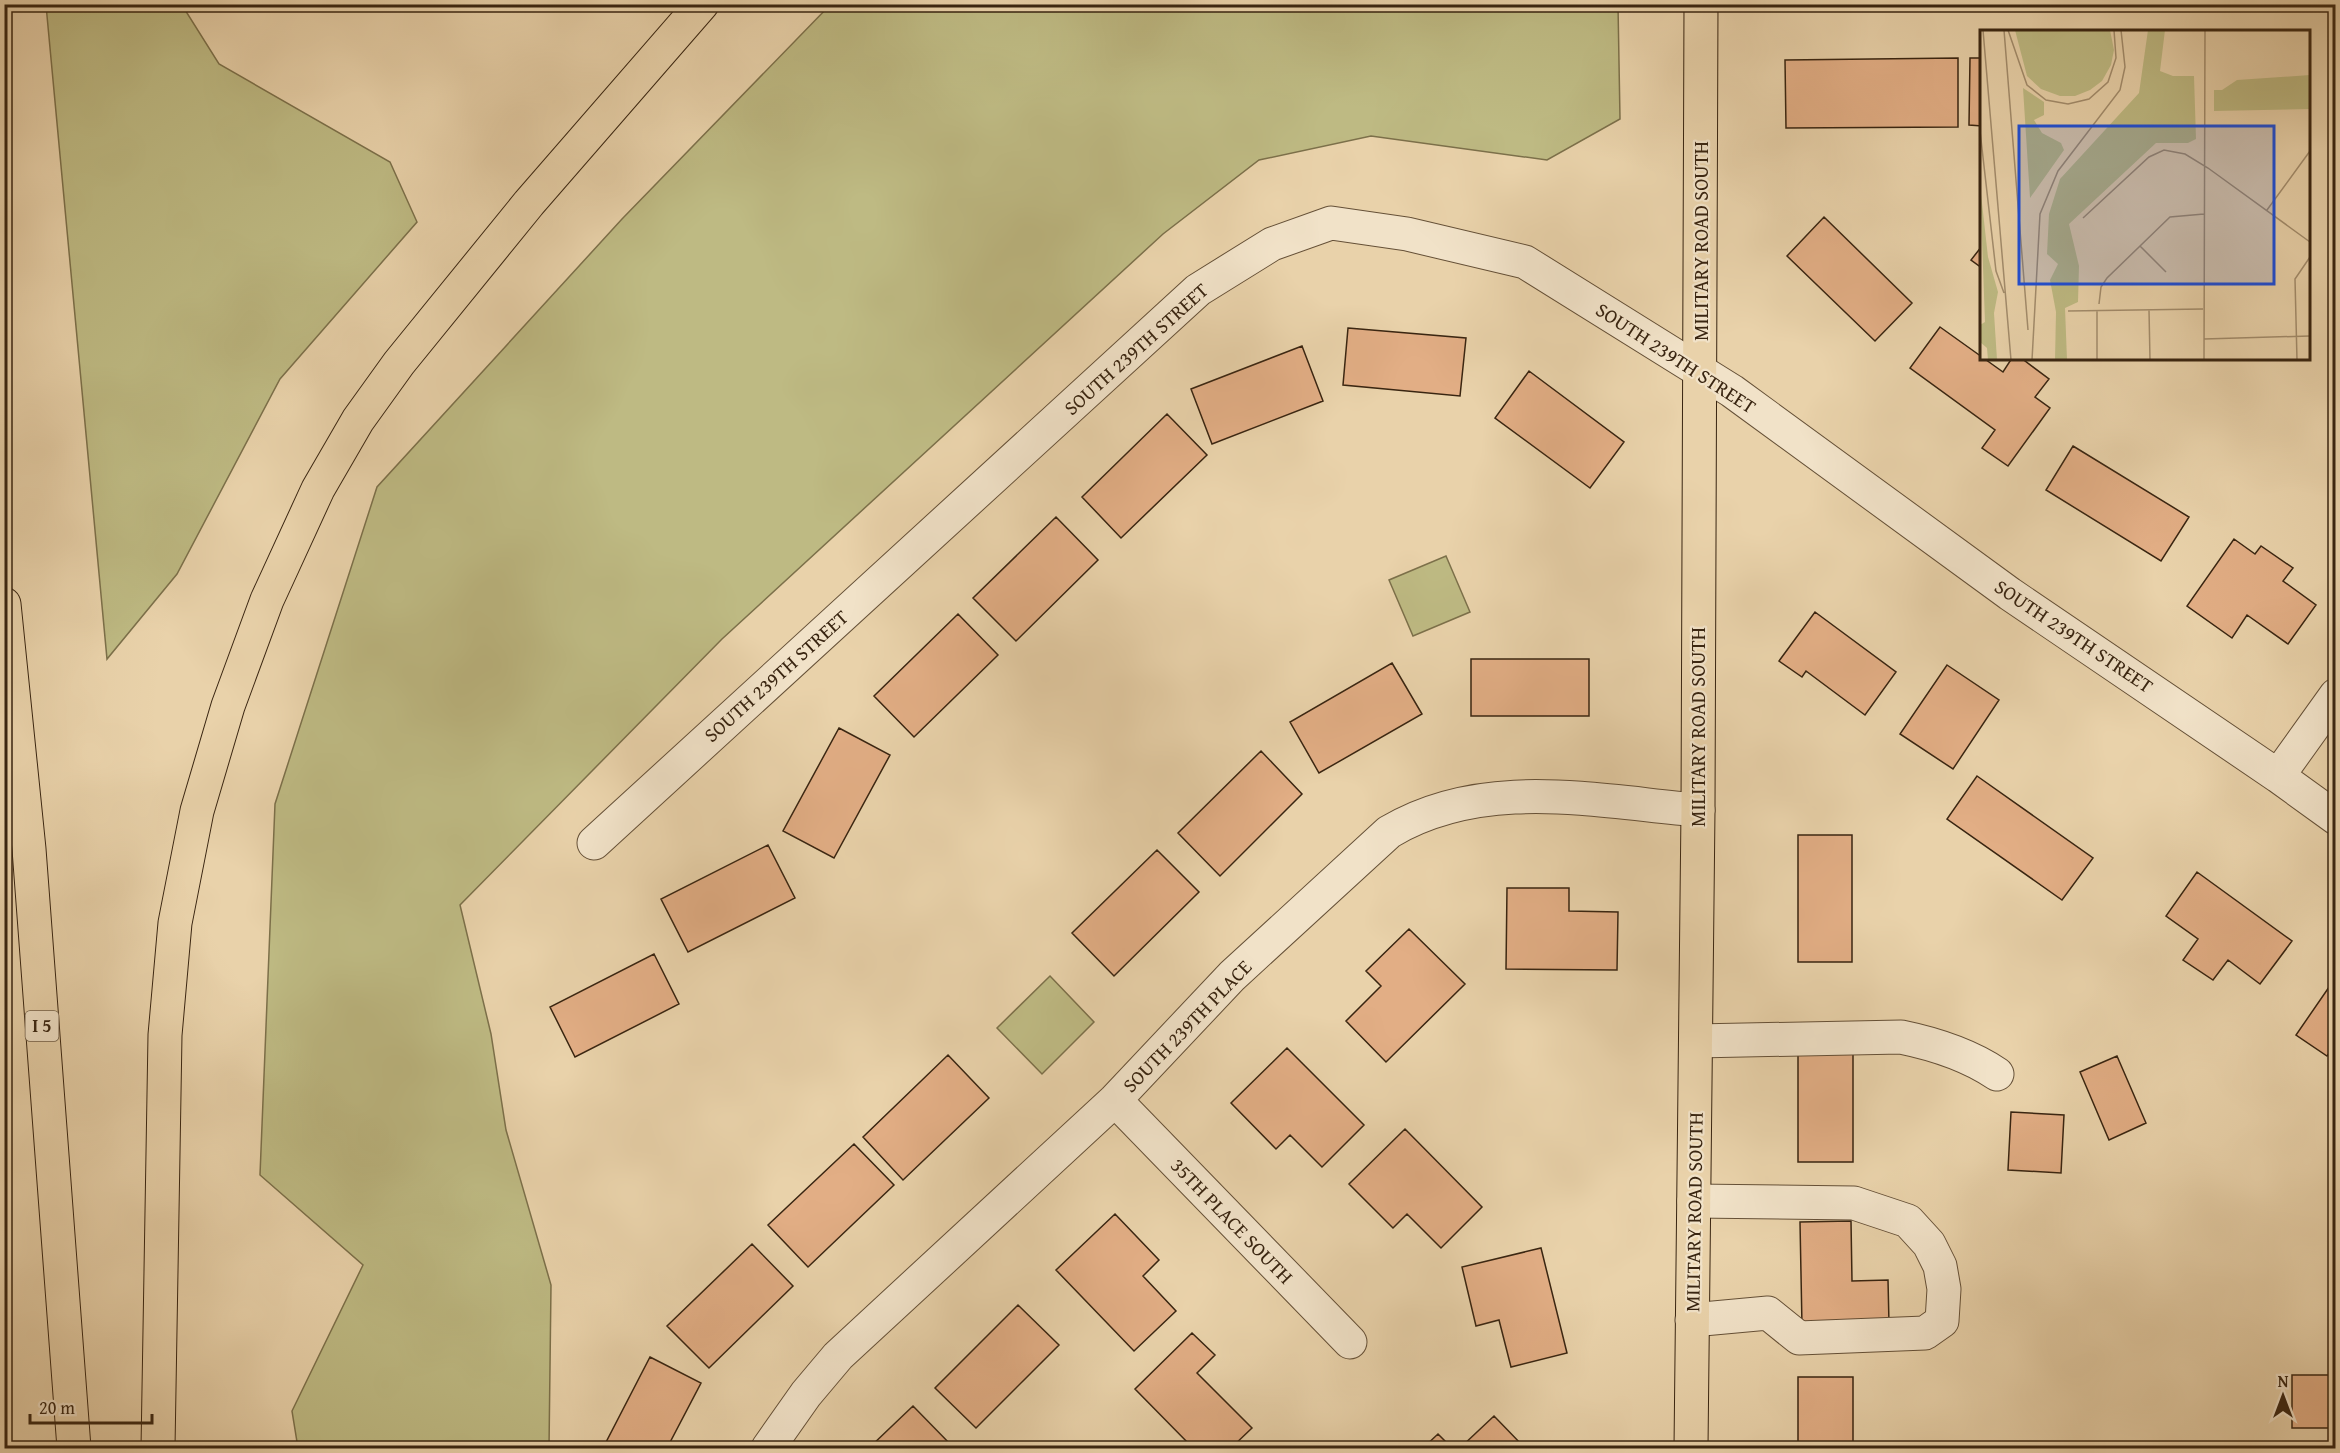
<svg xmlns="http://www.w3.org/2000/svg" width="2340" height="1453" font-family="'Gentium Book Plus',serif">
	<style>
		.green { fill: #beba83; stroke: #7c704a; stroke-width: 1.5 }
		.building { fill: #e2ae85; stroke: #392511; stroke-width: 1.5 }
		.lines { fill: none; stroke-linecap: round; stroke-linejoin: round }
		.minor-casing { stroke: #655037; stroke-width: 35 }
		.major-casing { stroke: #392511; stroke-width: 35 }
		.highway-casing { stroke: #392511; stroke-width: 35 }
		.minor { stroke: #f1e2c8; stroke-width: 33 }
		.major { stroke: #e9d2aa; stroke-width: 33 }
		.highway { stroke: #e9d2aa; stroke-width: 33 }
		.labels { text-anchor: middle; stroke-width: 4.5; stroke-linejoin: round; paint-order: stroke }
		.shield { fill: #f1e2c8; stroke: #705e48; stroke-width: 1.5 }
		.shield-label { font-size: 18px; font-weight: bold; fill: #392511 }
		.street-label { font-size: 20px; fill: #392511; stroke: #f1e2c8 }
		.inset-road { fill: none; stroke: #a38d6d; stroke-width: 1.5 }
		.view { fill: #1d4ed8; fill-opacity: 0.15; stroke: #1d4ed8; stroke-width: 3 }
		.inset-edge { fill: none; stroke: #392511; stroke-width: 3 }
	</style>
	<rect width="100%" height="100%" fill="#e9d2aa"/>
	<filter id="stains"><feTurbulence type="fractalNoise" baseFrequency=".00333" numOctaves="4"/><feColorMatrix values="0 0 0 0 .2 0 0 0 0 .09 0 0 0 0 .02 0 0 0 .5 -.17"/></filter>
	<radialGradient id="worn" r=".72"><stop offset=".6" stop-color="#630" stop-opacity="0"/><stop offset="1" stop-color="#630" stop-opacity=".3"/></radialGradient>
	<path class="green" d="M46,5H182L219,64L390,162L417,222L280,379L177,574L107,659Z
		M830,5H1618L1620,119L1547,160L1371,136L1259,160L1163,234L722,639L460,905L491,1034L506,1130L551,1285L549,1448H298L292,1411L363,1265L260,1175L275,804L377,487L622,219Z
		M1446,556L1470,612L1413,636L1389,580Z
		M1050,976L1094,1022L1042,1074L997,1028Z"/>
	<path class="building" d="M1958,58V127L1786,128L1785,60Z
		M1970,58H1982V126L1969,125Z
		M1824,217L1912,303L1875,341L1787,256Z
		M1982,246V268L1971,260Z
		M1940,327L2003,372L2012,358H2021L2049,379L2035,397L2050,408L2008,466L1982,448L1995,430L1910,368Z
		M1348,328L1466,338L1460,396L1343,385Z
		M1302,346L1323,401L1212,444L1191,389Z
		M1529,371L1624,442L1590,488L1495,418Z
		M1167,414L1207,455L1121,538L1082,497Z
		M2073,446L2189,517L2161,561L2046,490Z
		M1056,517L1098,560L1016,641L973,598Z
		M2234,539L2255,554L2261,546L2293,568L2283,581L2316,605L2288,644L2247,615L2232,638L2187,606Z
		M1815,612L1896,672L1865,715L1806,671L1802,677L1779,661Z
		M958,614L998,655L914,737L874,696Z
		M1471,659H1589V716H1471Z
		M1392,663L1422,714L1319,773L1290,722Z
		M1947,665L1999,700L1953,769L1900,734Z
		M839,728L890,755L834,858L783,831Z
		M1261,751L1302,794L1220,876L1178,833Z
		M1977,776L2093,858L2062,900L1947,819Z
		M1798,835H1852V962H1798Z
		M768,845L795,898L688,952L661,899Z
		M1157,850L1199,892L1114,976L1072,933Z
		M2197,872L2292,941L2260,984L2228,960L2213,980L2183,960L2198,939L2166,916Z
		M1507,888H1569V911L1618,912L1617,970L1506,969Z
		M1409,929L1465,984L1386,1062L1346,1021L1381,986L1366,971Z
		M654,954L679,1004L575,1057L550,1007Z
		M2336,977V1044L2327,1056L2296,1035Z
		M1287,1048L1364,1125L1322,1167L1290,1135L1276,1149L1231,1103Z
		M1853,1049V1162H1798V1050Z
		M948,1055L989,1098L903,1180L863,1137Z
		M2117,1056L2146,1123L2109,1140L2080,1072Z
		M2011,1112L2064,1115L2061,1173L2008,1170Z
		M1405,1129L1482,1207L1441,1248L1407,1214L1393,1228L1349,1184Z
		M854,1144L894,1185L808,1267L768,1225Z
		M1115,1214L1159,1260L1143,1276L1176,1311L1134,1351L1056,1270Z
		M1851,1221L1852,1281L1888,1280L1889,1324L1802,1326L1800,1222Z
		M752,1244L793,1286L709,1368L667,1326Z
		M1541,1248L1567,1353L1511,1367L1499,1320L1476,1326L1462,1267Z
		M1018,1305L1059,1345L976,1428L935,1388Z
		M1192,1333L1215,1355L1197,1373L1252,1428L1231,1448H1193L1135,1389Z
		M650,1357L701,1383L667,1448H603Z
		M2292,1375H2336V1428H2292Z
		M1798,1377H1853V1448H1798Z
		M913,1406L954,1448H869Z
		M1494,1416L1525,1448H1460Z
		M1438,1434L1452,1448H1423Z"/>
	<g class="lines">
		<g class="minor-casing">
			<path id="minor" d="M2278,776L2336,695
				M594,843L1198,290L1272,244L1331,223L1407,234L1525,262L1732,391L2010,594L2278,776L2336,818
				M1696,1041L1901,1037C1935,1044 1969,1055 1997,1074
				M1115,1100L1350,1342
				M1692,1320L1768,1313L1799,1338L1925,1333L1942,1321L1944,1289L1940,1266L1929,1244L1908,1221L1854,1203L1694,1201
				M768,1448L806,1394L838,1356L1115,1100L1232,976L1389,832C1483,776 1594,801 1698,810"/>
		</g>
		<g class="major-casing">
			<path id="major" d="M1691,1448L1698,810L1701,4"/>
		</g>
		<g class="highway-casing">
			<path id="highway" d="M4,604L29,849L74,1448
				M158,1448L165,1035L175,923L197,811L228,706L267,600L318,489L358,420L399,363L529,203L702,4"/>
		</g>
		<use href="#minor" class="minor"/>
		<use href="#major" class="major"/>
		<use href="#highway" class="highway"/>
	</g>
	<g class="labels">
		<rect class="shield" x="25.5" y="1011" width="33" height="30" rx="4.5"/>
		<g class="shield-label">
			<text x="42" y="1032">I 5</text>
		</g>
		<g class="street-label">
			<text transform="translate(1701 241) rotate(-90)" y="7">MILITARY ROAD SOUTH</text>
			<text transform="translate(1136 349) rotate(-42)" y="7">SOUTH 239TH STREET</text>
			<text transform="translate(1676 358) rotate(33)" y="7">SOUTH 239TH STREET</text>
			<text transform="translate(2074 636) rotate(34)" y="7">SOUTH 239TH STREET</text>
			<text transform="translate(776 676) rotate(-42)" y="7">SOUTH 239TH STREET</text>
			<text transform="translate(1698 727) rotate(-90)" y="7">MILITARY ROAD SOUTH</text>
			<text transform="translate(1187 1026) rotate(-46)" y="7">SOUTH 239TH PLACE</text>
			<text transform="translate(1694 1212) rotate(-89)" y="7">MILITARY ROAD SOUTH</text>
			<text transform="translate(1232 1221) rotate(46)" y="7">35TH PLACE SOUTH</text>
		</g>
	</g>
	<g transform="translate(1980 30)">
		<rect width="330" height="330" fill="#e9d2aa"/>
		<path d="M35,0H130L134,20L131,35L122,51L110,60L95,66H80L61,59L47,46ZM168,0H185L180,41L193,46H214L216,109L208,113H176L89,194L99,236L98,272L85,278L87,330H75L76,282L70,250L78,234L67,224L69,184L80,149L159,63ZM330,45V79L234,81V60H242L257,50ZM43,58L64,72V85L54,90L62,103L81,113L84,120L50,168ZM0,155L8,227L18,262L14,283L17,330H8L7,318L0,312V295L5,292Z" fill="#beba83"/>
		<path class="inset-road" d="M3,0L31,330M24,0L48,300M28,0L47,55L66,70L88,74L109,69L128,52L136,28L134,0M0,101L16,241L24,263M287,180L330,121M103,188L169,127L184,120L205,124L228,138L330,212M160,216L186,242M119,274L121,257L127,248L190,187L224,184M169,280L170,330M88,281L223,279M117,281V330M224,309L330,306M52,330L60,184L78,141L140,60L145,37L141,0M224,330L225,0M317,330L315,249L330,227"/>
		<path class="view" d="M39,96H294V254H39Z"/>
		<rect width="330" height="330" class="inset-edge"/>
	</g>
	<rect width="2340" height="1453" fill="none" stroke="#e9d2aa" stroke-width="24"/>
	<rect x="6" y="6" width="2328" height="1441" fill="none" stroke="#392511" stroke-width="3"/>
	<rect x="12" y="12" width="2316" height="1429" fill="none" stroke="#392511" stroke-width="1.5"/>
	<g transform="translate(2283 1396)" stroke="#f1e2c8" stroke-width="4.5" paint-order="stroke">
	<path d="M0-4.5L10 22L0 15L-10 22Z" fill="#392511"/>
	<text y="-9" font-size="16" font-weight="bold" text-anchor="middle" fill="#392511">N</text>
	</g>
	<path d="M30 1414v9h122v-9" fill="none" stroke="#392511" stroke-width="3"/>
	<text x="39" y="1414" font-size="18" fill="#392511" stroke="#f1e2c8" stroke-width="4.5" paint-order="stroke">20 m</text>
	<rect width="100%" height="100%" filter="url(#stains)"/>
	<rect width="100%" height="100%" fill="url(#worn)"/>
</svg>
